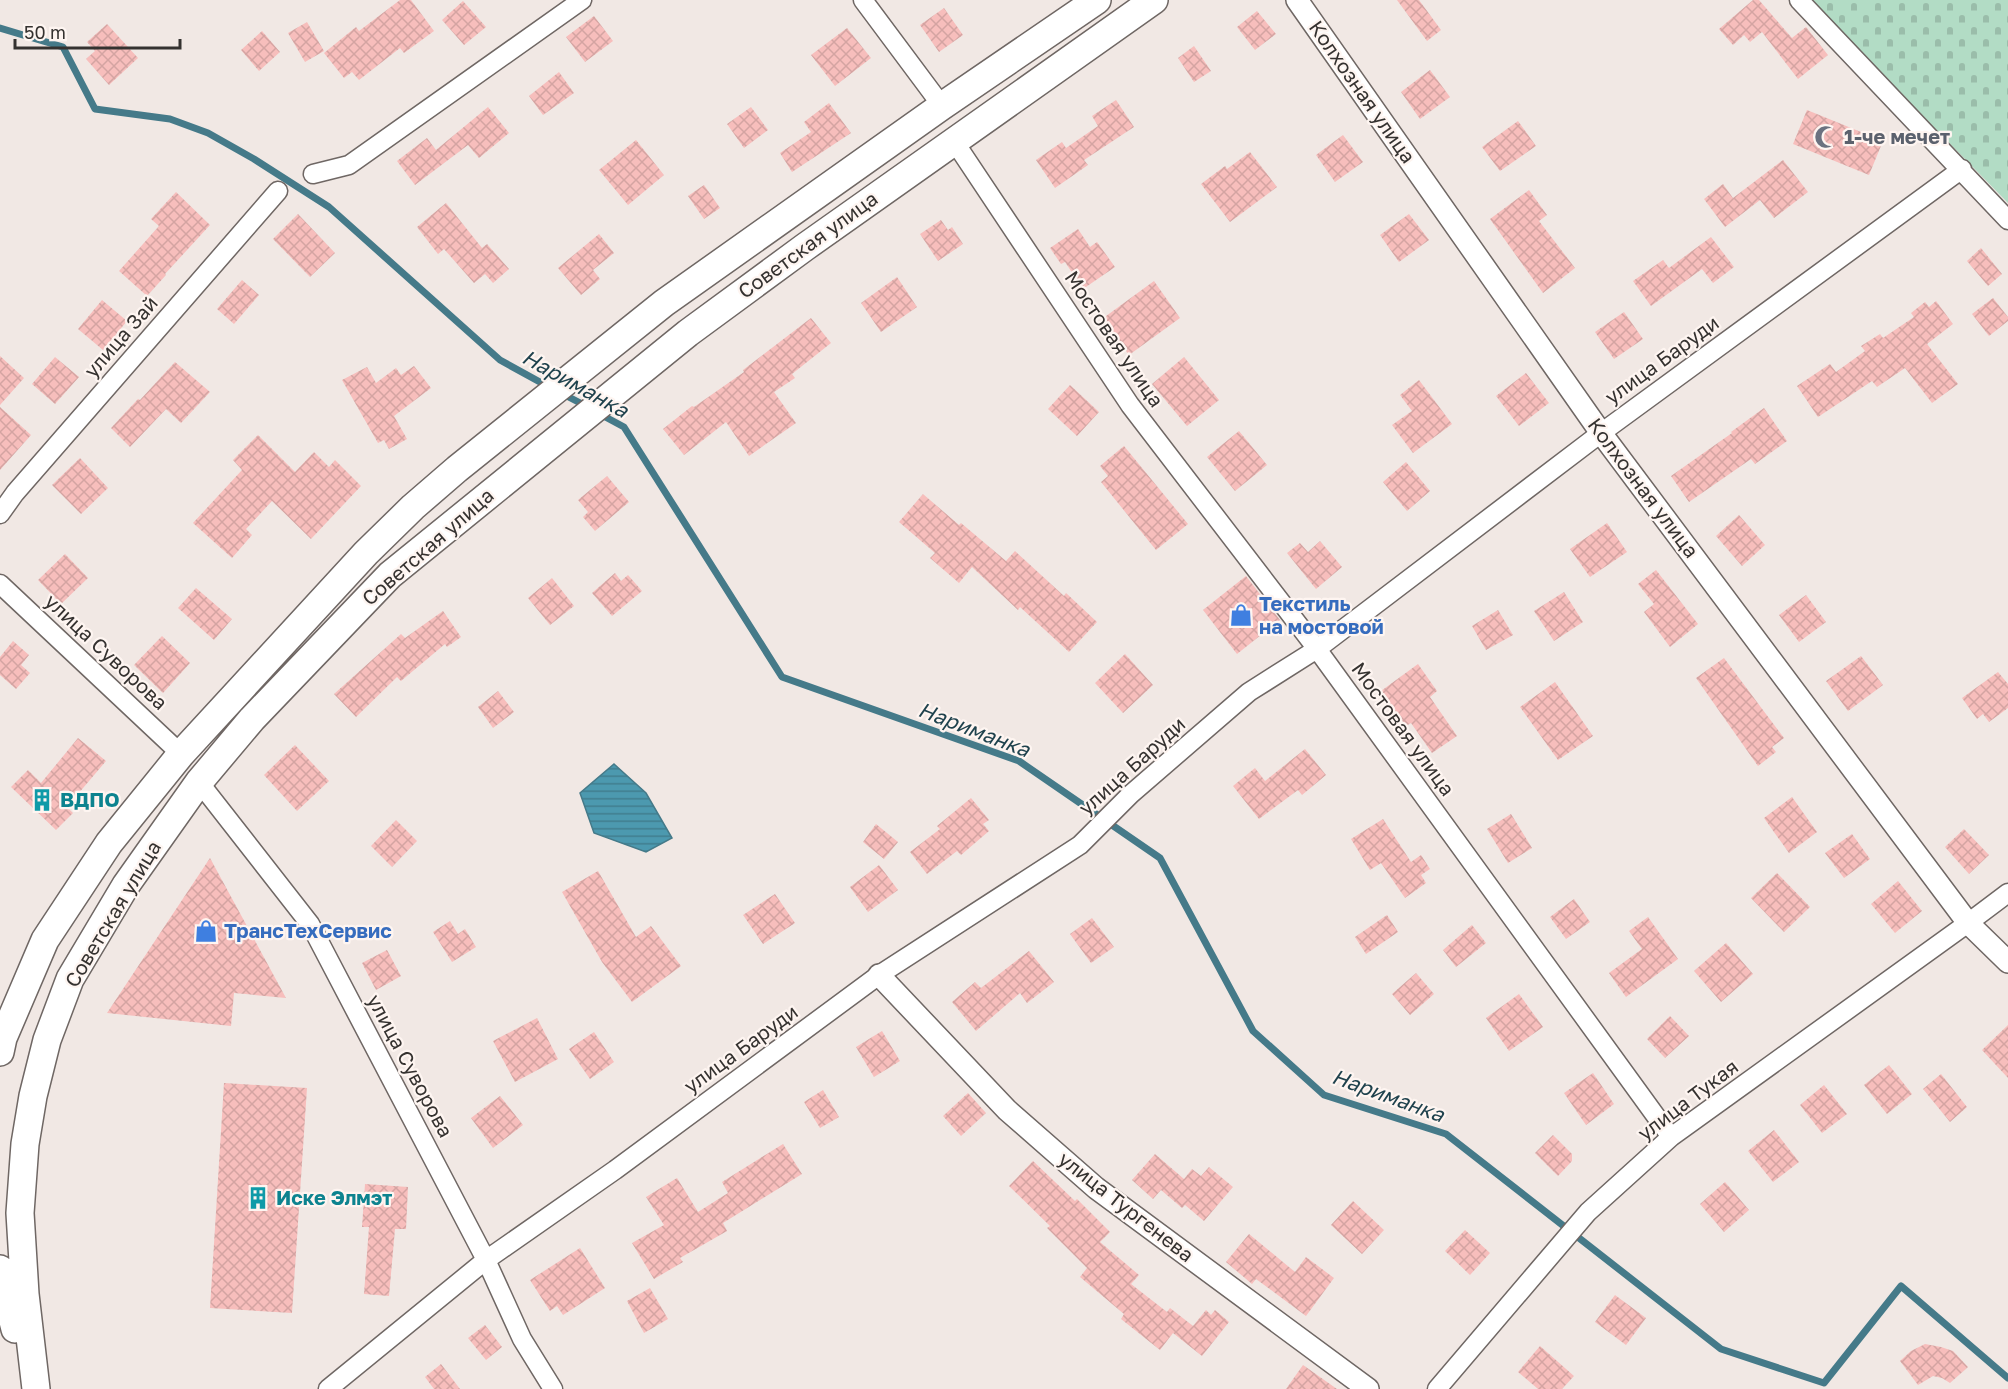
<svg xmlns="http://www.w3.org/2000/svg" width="2008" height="1389" font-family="'Golos Text',sans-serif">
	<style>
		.cemetery { fill: url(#cemetery-stones) }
		.water { fill: url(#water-rules); stroke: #457a89; stroke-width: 1.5 }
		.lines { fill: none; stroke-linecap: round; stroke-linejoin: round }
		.stream { stroke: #457a89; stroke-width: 7 }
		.building { fill: url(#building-cross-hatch) }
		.minor-casing { stroke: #6f6764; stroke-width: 21 }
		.tertiary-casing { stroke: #6f6764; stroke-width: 24 }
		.primary-casing { stroke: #6f6764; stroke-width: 30 }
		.minor { stroke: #fff; stroke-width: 18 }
		.tertiary { stroke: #fff; stroke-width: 21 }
		.primary { stroke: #fff; stroke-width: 27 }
		.labels { text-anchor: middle; stroke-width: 4.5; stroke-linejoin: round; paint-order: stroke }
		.street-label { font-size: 20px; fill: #353230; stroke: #fef5f1 }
		.worship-label { font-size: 20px; font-weight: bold; fill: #5b616d; stroke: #fef5f1; text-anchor: start }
		.shop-label { font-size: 20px; font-weight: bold; fill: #366cbe; stroke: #fef5f1; text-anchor: start }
		.culture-label { font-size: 20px; font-weight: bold; fill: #0d838f; stroke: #fef5f1; text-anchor: start }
		.water-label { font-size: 21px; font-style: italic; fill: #1f424d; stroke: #fef5f1 }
	</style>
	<defs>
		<pattern id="cemetery-stones" width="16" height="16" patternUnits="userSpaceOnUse" patternTransform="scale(1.5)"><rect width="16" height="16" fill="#b2dcc5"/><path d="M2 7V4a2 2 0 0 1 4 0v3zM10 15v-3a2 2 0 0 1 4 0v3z" fill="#9abdaa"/></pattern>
		<pattern id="water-rules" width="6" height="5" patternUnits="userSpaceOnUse" patternTransform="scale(1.5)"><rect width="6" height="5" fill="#4c99af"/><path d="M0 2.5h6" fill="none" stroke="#407d8f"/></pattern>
		<pattern id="building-cross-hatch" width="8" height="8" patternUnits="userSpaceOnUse" patternTransform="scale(1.5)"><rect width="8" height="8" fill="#f7bebc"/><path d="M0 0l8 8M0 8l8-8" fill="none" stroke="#d4a4a2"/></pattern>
	</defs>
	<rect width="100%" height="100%" fill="#f1e8e4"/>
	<path class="cemetery" d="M1809,0H2008V203Z"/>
	<path class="water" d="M614,764L646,793L672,838L646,852L594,833L580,793Z"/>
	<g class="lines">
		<path class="stream" d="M0,28L63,47L95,109L170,119L208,133L254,159L329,207L500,360L549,387
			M561,393L586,406
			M598,413L624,427L782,677L1019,761L1160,858L1253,1031L1324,1095L1446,1134L1721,1349L1824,1383L1901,1286L2008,1378"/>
	</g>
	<path class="building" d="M400,0H411L434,31L404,53L400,48L359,80L352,72L344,78L324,53L356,27L359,31Z
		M1397,0H1419L1441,30L1427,41Z
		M1753,0H1759L1792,38L1806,27L1828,55L1798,79L1762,32L1750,42L1744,35L1733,45L1719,29Z
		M463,1L486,27L464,45L442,20Z
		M944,8L963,35L939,52L920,25Z
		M1257,11L1276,34L1255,50L1237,27Z
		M594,16L613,41L585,62L566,37Z
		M307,22L324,51L305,62L288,33Z
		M107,24L138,58L109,85L86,59L95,51L87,42Z
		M847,28L871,58L835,86L811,55Z
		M262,31L280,52L259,71L241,50Z
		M1194,46L1211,71L1194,82L1178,58Z
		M1430,70L1450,97L1420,119L1401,92Z
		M559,72L574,93L543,115L529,96Z
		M1116,100L1134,127L1084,160L1088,165L1055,188L1036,160L1062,142L1066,148L1098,126L1092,116Z
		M829,103L851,133L792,172L780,153L811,132L804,122Z
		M488,107L509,133L479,158L468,145L415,185L397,161L427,138L436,150Z
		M751,107L768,130L744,148L727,124Z
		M1807,110L1883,141L1869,175L1793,144Z
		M1518,121L1536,146L1500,171L1482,147Z
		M1343,135L1363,162L1335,182L1316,155Z
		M636,140L664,175L628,205L599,170Z
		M1250,152L1277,187L1230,222L1201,184L1225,166L1227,169Z
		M1783,160L1808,192L1774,218L1760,200L1725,227L1704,199L1723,184L1733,198Z
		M704,185L720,208L704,219L688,196Z
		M1529,190L1547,215L1539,221L1575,268L1543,293L1490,219Z
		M176,192L210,225L165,274L166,275L147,296L119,271L159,226L151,219Z
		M446,203L482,248L487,244L509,269L493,283L485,274L474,283L444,249L438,254L417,227Z
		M298,214L335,253L310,277L273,239Z
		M1409,214L1429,240L1399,262L1380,235Z
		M941,220L948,230L952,227L963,244L938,261L920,234Z
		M1078,229L1090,247L1097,242L1115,267L1083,289L1065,262L1061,264L1050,248Z
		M599,234L614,253L593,270L600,279L581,295L558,268Z
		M1711,237L1734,267L1713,283L1702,269L1651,306L1633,281L1663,260L1669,268Z
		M1981,248L2002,274L1988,286L1967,261Z
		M897,277L917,307L881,332L861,303Z
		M242,280L259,295L234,324L217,309Z
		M1154,281L1180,318L1129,355L1102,319Z
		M1993,298L2008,317V321L1989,336L1972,314Z
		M102,300L127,321L103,350L78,329Z
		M1936,301L1953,324L1927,344L1958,384L1932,403L1905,368L1877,387L1872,381L1818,417L1797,386L1830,364L1836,372L1865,351L1861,346L1880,334L1883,338L1914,317L1911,313L1925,302L1929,307Z
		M1624,312L1643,339L1614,359L1595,332Z
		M811,318L831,343L792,374L795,378L774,392L796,423L749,456L726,422L684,455L663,429L692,406L694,407L744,372L743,370Z
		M0,356L24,378L0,405Z
		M55,357L79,377L55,404L32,384Z
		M1184,357L1219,400L1187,426L1152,384Z
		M175,362L210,392L181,423L166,409L130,447L111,428L138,399L140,400Z
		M414,366L431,388L394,416L407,439L389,449L384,440L378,443L342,380L367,367L376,383L396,368L401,375Z
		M1526,373L1549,403L1519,426L1496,396Z
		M1419,380L1452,424L1413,453L1392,425L1412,411L1400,395Z
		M1070,385L1099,412L1077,436L1048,409Z
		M0,407L31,435L0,470Z
		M1764,408L1787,441L1755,464L1751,459L1689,502L1671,476L1732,433L1731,432Z
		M1239,431L1267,465L1235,491L1207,457Z
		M258,435L295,472L314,452L329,467L335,460L361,486L311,539L272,501L246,529L252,535L232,558L193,523L242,470L233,460Z
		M1124,446L1188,524L1156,550L1101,482L1108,476L1100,466Z
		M80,458L108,488L81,514L52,485Z
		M1406,462L1430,491L1407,511L1383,482Z
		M607,476L629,502L595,531L583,517L588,512L578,500Z
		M923,494L959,525L961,523L1006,561L1015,551L1064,596L1066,593L1097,622L1069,652L1020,607L1018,610L972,567L959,583L930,558L935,553L899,522Z
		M1739,515L1765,545L1742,566L1716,536Z
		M1607,523L1627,552L1590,577L1570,549Z
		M1320,541L1342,567L1316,589L1287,553L1300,543L1308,552Z
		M65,554L88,578L61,604L38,580Z
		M1656,570L1698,624L1670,647L1644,612L1654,604L1638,584Z
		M615,573L621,581L628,575L642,591L612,616L592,593Z
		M1246,576L1280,620L1237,654L1203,610Z
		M552,578L574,606L550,625L528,598Z
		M196,588L232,619L214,640L178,608Z
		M1564,592L1583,622L1554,641L1534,611Z
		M1806,595L1826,622L1799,642L1779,615Z
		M1498,610L1513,635L1486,650L1472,626Z
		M443,611L461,637L447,647L445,644L401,681L397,677L356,717L334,694L401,634L405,638Z
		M162,636L190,663L163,693L134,665Z
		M13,641L29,655L21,665L30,673L16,689L0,675V657Z
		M1125,654L1153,685L1123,713L1095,683Z
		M1861,656L1883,685L1848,711L1826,681Z
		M1724,658L1784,738L1772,747L1776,752L1758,766L1696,678Z
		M1418,664L1437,691L1430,697L1457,736L1432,753L1411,723L1406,726L1381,691Z
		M1998,672L2008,684V708L1989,722L1983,714L1977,719L1962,698Z
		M1555,682L1593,736L1558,760L1520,707Z
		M498,691L514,712L493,728L478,707Z
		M78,738L106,761L67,807L73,813L56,830L11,787L28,770L41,783Z
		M295,745L329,781L297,811L264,775Z
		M1305,749L1326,775L1302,795L1298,790L1259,819L1233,786L1255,768L1265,781Z
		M1792,797L1817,832L1789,853L1764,818Z
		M971,798L989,820L983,824L989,831L961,855L957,851L927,874L910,852L940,829L937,826Z
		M1511,814L1532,848L1508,863L1487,829Z
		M1383,819L1411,862L1421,855L1430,869L1421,875L1426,883L1405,898L1381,863L1370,870L1351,839Z
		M396,820L417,841L392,867L371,846Z
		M876,824L898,842L884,859L863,842Z
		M1964,829L1989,855L1969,874L1945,847Z
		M1852,834L1870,859L1844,878L1825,853Z
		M210,858L286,998L234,993L231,1026L107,1013Z
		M879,865L898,890L868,912L850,887Z
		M598,871L636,937L651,926L681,966L632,1002L602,962L562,892Z
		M1777,873L1810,907L1784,932L1751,898Z
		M1898,881L1922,911L1895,933L1871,904Z
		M775,894L795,923L763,944L743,915Z
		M1574,899L1590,922L1566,939L1550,917Z
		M1387,915L1398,932L1366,954L1355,937Z
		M1648,917L1678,959L1626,997L1609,973L1642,949L1629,931Z
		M1092,918L1114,947L1091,963L1070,934Z
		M450,921L458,934L465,929L476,947L452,962L433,932Z
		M1472,925L1486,943L1456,967L1443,950Z
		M1726,943L1753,974L1721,1002L1694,971Z
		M387,950L401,976L376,990L362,963Z
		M1029,951L1054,982L1027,1003L1020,993L976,1031L952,1002L975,982L981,988Z
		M1416,973L1434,994L1410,1015L1392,994Z
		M1519,994L1543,1027L1509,1051L1486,1018Z
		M1670,1016L1689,1036L1665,1058L1647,1039Z
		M537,1018L558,1059L515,1082L493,1041Z
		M2008,1025V1078L1982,1050Z
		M882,1031L900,1061L874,1077L856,1047Z
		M594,1032L614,1062L590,1079L569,1049Z
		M1889,1065L1912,1094L1887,1114L1864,1085Z
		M1593,1073L1614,1104L1586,1125L1564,1093Z
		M1941,1074L1967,1107L1950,1122L1923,1089Z
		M224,1083L307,1088L292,1313L210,1308Z
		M1824,1085L1847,1114L1822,1133L1800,1105Z
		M823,1090L839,1117L820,1128L804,1102Z
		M968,1093L986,1113L961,1136L943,1116Z
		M500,1096L523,1125L493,1148L471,1118Z
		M1774,1130L1799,1162L1773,1182L1748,1151Z
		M1553,1135L1572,1154V1161L1558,1176L1535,1153Z
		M783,1144L802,1174L723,1223L727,1231L680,1258L683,1262L654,1279L632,1243L664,1225L646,1197L677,1178L698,1212L728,1193L722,1182Z
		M1155,1154L1184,1179L1192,1169L1201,1176L1209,1167L1233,1187L1204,1221L1185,1205L1182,1208L1161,1190L1153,1199L1132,1180Z
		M1033,1161L1075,1201L1077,1199L1110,1232L1100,1242L1139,1275L1131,1284L1167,1312L1170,1308L1193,1326L1206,1310L1211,1315L1215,1310L1229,1322L1202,1356L1173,1333L1160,1350L1121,1319L1124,1314L1080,1277L1087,1268L1047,1228L1050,1226L1009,1186Z
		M1725,1182L1749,1210L1724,1232L1700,1204Z
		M365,1184L408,1187L406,1229H395L389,1296L364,1294L369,1227H362Z
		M1353,1201L1384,1230L1362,1254L1331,1225Z
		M1465,1230L1490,1253L1470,1275L1445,1251Z
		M1249,1234L1295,1272L1306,1257L1334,1278L1306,1316L1256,1279L1252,1284L1226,1262Z
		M580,1248L605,1288L563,1315L557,1306L550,1311L530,1280Z
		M650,1288L668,1319L644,1333L627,1301Z
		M1615,1295L1646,1318L1626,1345L1595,1322Z
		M485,1325L502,1347L486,1360L468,1338Z
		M1925,1344L1941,1347L1953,1351L1968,1367L1950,1383L1942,1378L1933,1376L1918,1385L1900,1361L1911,1351Z
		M1540,1346L1574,1376L1562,1389H1538L1518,1372Z
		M441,1364L460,1389H434L425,1377Z
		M1303,1365L1337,1389H1286Z"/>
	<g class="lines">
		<g class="minor-casing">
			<path id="minor" d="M863,0L942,106
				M1799,0L2008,220
				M954,141L1130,405L1317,649L1671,1137
				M313,174L349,165L582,0
				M0,514L15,493L278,191
				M0,584L181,754
				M199,782L310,924L486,1260L522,1339L553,1389
				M328,1389L486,1260L615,1170L879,975L1080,845L1131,794L1249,692L1317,649L1601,433L1962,169
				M1437,1389L1588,1212L1671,1137L1968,923L2008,893"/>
		</g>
		<g class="tertiary-casing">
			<path id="tertiary" d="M1297,0L1601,433L1968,923L2008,962
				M879,975L1007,1110L1096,1188L1368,1389"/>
		</g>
		<g class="primary-casing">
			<path id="primary" d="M0,1052L3,1038L45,940L109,843L181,754L366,553L413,507L457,469L664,303L942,106L1097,0
				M0,1269L15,1329
				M36,1389L25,1294L20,1213L25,1144L33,1096L47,1040L70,979L126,885L199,782L252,719L390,575L688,333L805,247L1154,0"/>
		</g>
		<use href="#minor" class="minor"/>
		<use href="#tertiary" class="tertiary"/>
		<use href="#primary" class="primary"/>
	</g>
	<defs>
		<g id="mosque-bare" transform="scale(1.8)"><path d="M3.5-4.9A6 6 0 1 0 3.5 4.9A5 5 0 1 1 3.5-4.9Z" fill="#6b7280" stroke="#fef5f1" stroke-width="2.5" paint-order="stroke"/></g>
		<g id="shop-bare" transform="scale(1.8)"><path d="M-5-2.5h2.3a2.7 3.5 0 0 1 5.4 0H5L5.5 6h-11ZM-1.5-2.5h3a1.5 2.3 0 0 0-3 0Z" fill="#3f7fe0" stroke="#fef5f1" stroke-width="2.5" paint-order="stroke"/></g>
		<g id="building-bare" transform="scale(1.8)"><path d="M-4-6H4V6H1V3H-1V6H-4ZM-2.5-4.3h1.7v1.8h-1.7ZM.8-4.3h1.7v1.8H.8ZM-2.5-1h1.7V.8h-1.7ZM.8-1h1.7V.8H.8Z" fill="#0f9aa8" stroke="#fef5f1" stroke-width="2.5" paint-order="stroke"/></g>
	</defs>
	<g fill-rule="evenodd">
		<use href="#mosque-bare" x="1826" y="137"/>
		<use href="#shop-bare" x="1241" y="615"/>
		<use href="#building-bare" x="42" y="800"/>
		<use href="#shop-bare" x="206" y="931"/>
		<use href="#building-bare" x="258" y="1198"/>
	</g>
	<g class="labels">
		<g class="street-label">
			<text transform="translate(1362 92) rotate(55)" y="7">Колхозная улица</text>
			<text transform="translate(808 245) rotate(-36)" y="7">Советская улица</text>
			<text transform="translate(121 337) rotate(-49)" y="7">улица Зай</text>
			<text transform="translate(1114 339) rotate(56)" y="7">Мостовая улица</text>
			<text transform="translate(1662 360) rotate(-36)" y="7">улица Баруди</text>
			<text transform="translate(1643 488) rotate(53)" y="7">Колхозная улица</text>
			<text transform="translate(428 547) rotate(-41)" y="7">Советская улица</text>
			<text transform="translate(106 652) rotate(43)" y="7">улица Суворова</text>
			<text transform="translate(1403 729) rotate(54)" y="7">Мостовая улица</text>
			<text transform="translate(1132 766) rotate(-42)" y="7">улица Баруди</text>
			<text transform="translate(113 914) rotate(-59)" y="7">Советская улица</text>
			<text transform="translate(741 1049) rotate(-36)" y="7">улица Баруди</text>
			<text transform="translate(410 1066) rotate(62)" y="7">улица Суворова</text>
			<text transform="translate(1688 1100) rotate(-37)" y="7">улица Тукая</text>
			<text transform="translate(1126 1207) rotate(38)" y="7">улица Тургенева</text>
		</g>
		<g class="worship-label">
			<text x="1844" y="144">1-че мечет</text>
		</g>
		<g class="shop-label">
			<text x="1259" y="611">Текстиль<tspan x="1259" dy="23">на мостовой</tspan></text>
			<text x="224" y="938">ТрансТехСервис</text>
		</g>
		<g class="culture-label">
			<text x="60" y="807">ВДПО</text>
			<text x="276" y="1205">Иске Элмэт</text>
		</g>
		<g class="water-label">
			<text transform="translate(575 384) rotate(29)" y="7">Нариманка</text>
			<text transform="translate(974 730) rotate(21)" y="7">Нариманка</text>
			<text transform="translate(1388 1096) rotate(20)" y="7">Нариманка</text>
		</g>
	</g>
	<path d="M15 39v9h165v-9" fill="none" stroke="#353230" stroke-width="3"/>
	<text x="24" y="39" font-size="18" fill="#353230" stroke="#fef5f1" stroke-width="4.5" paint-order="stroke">50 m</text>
</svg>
